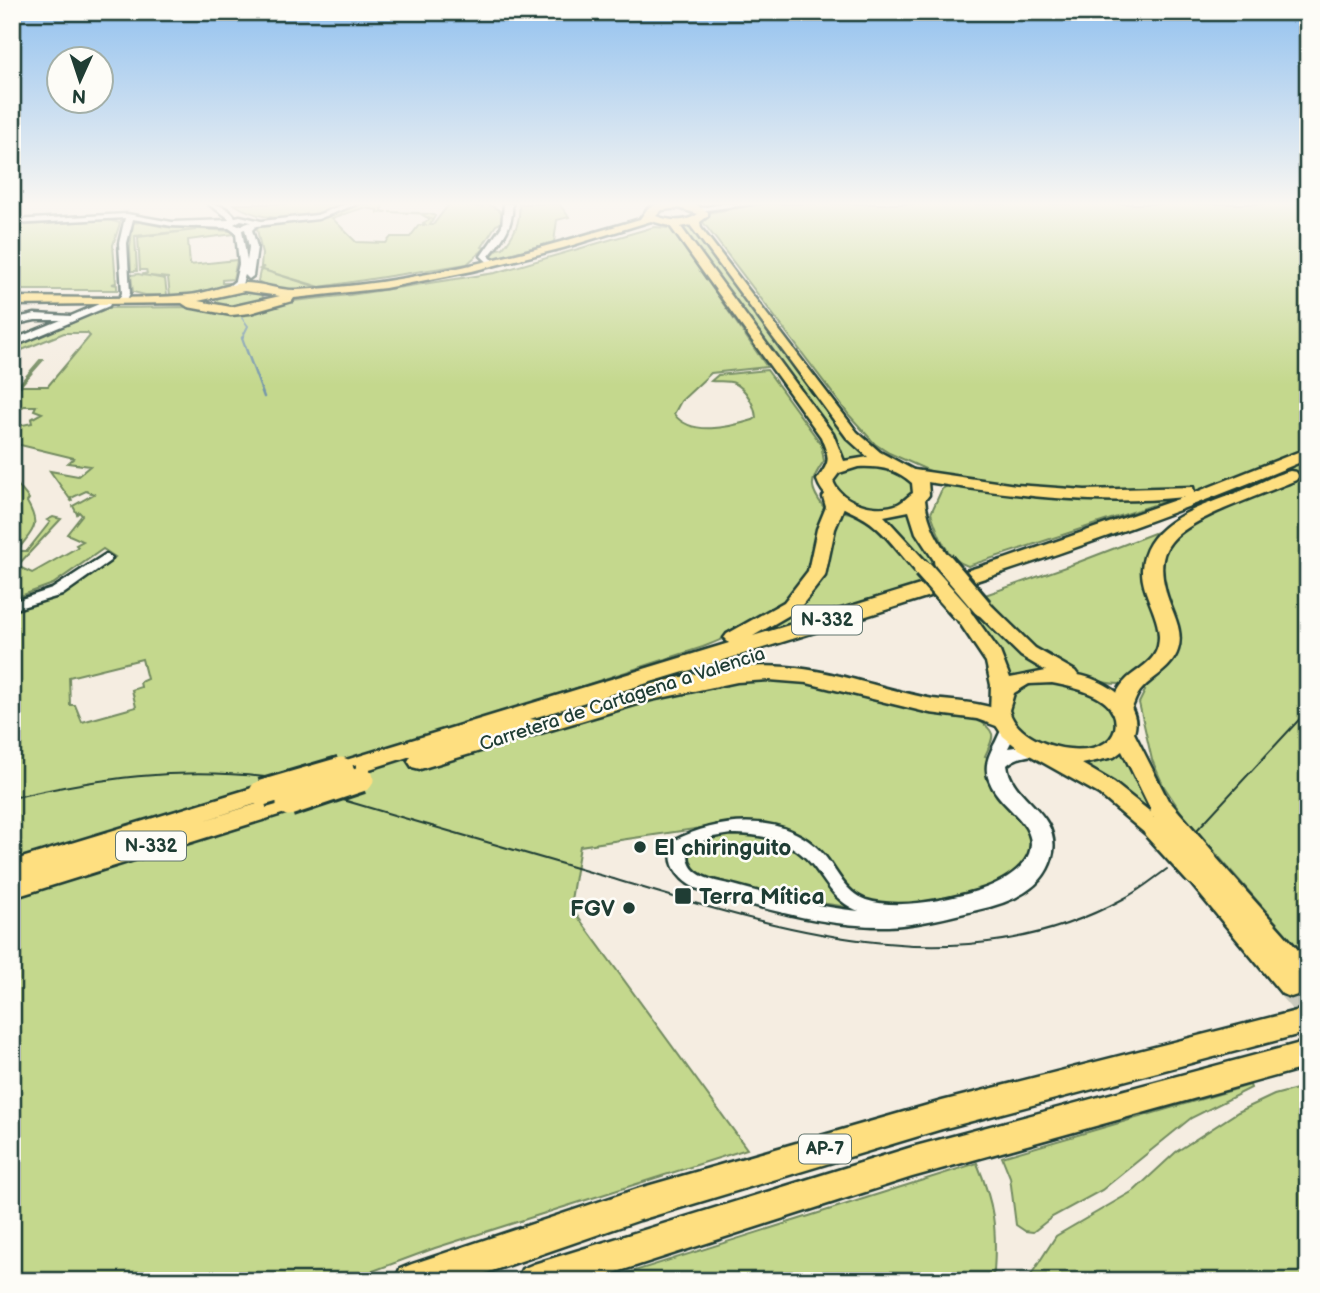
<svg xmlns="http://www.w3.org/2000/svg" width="1320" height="1293" font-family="'Balsamiq Sans',sans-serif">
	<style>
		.green { fill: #c4d88d; stroke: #728a60; stroke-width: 2; fill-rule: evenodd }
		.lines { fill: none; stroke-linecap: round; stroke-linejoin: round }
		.stream-far1 { stroke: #7798aa; stroke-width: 2 }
		.stream { stroke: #7798aa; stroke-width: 2.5 }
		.major-tunnel { stroke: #cacabe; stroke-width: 29; stroke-dasharray: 29 14; stroke-linecap: butt }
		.minor-casing { stroke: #1f3d34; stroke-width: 5 }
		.major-casing { stroke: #1f3d34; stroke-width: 5 }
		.highway-casing { stroke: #1f3d34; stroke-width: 5 }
		.minor { fill: #fdfcf7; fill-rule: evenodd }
		.major { fill: #fedf80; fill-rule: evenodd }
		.highway { fill: #fedf80; fill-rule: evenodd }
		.tram { stroke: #1f3d34; stroke-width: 2 }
		.major-bridge-far1-casing { stroke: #1f3d34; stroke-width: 24; stroke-linecap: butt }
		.major-bridge-casing { stroke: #1f3d34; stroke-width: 28; stroke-linecap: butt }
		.highway-bridge-casing { stroke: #1f3d34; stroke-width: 31; stroke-linecap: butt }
		.major-bridge-far1 { stroke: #fedf80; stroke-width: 18 }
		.major-bridge { stroke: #fedf80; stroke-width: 23 }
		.highway-bridge { stroke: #fedf80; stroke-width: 25 }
		.poi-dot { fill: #1f3d34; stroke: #fdfcf7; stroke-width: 2.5 }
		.labels { text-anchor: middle; stroke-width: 5; stroke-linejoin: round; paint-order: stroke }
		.shield { fill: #fdfcf7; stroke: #62766e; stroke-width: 2 }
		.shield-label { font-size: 18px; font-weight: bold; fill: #1f3d34 }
		.street-label { font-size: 19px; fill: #1f3d34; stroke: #fdfcf7 }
		.near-poi-label { font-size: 23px; font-weight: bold; fill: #1f3d34; stroke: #fdfcf7; text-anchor: start }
	</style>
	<rect width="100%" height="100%" fill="#f5ede1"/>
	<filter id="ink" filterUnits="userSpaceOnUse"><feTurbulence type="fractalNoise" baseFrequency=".0143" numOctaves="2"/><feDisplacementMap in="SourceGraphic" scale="14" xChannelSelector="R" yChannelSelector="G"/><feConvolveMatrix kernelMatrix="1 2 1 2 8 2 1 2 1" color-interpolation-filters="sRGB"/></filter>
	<g filter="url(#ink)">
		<path class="green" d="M234,204H347C309,218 269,227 234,204Z
			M361,204H383L382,211L387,212L378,213V210L363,208L332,218L356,242L386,243L391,237H410L419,225H425L423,223L430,219L419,213L389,212L431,214L435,216L430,225H433L449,204L483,207L473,204C484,204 497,204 503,216L501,223L496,225L482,247L485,248L467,264L320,287L260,269L264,267H261L262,254L257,229L260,226L327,217Z
			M519,204H559L569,217L557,220L554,242L493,258L492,255L498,249L503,248C514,235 521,222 519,204Z
			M763,204H1308V959L1185,818L1163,785L1152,760L1139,703L1145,691L1140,688L1165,668L1161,556C1175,532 1194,523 1218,510L1186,493H1061L941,476L889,453L875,444L849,415L703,222L707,213Z
			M108,220L120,223L113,245L116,283L112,284L117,285V290H12V226Z
			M140,222L165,227L231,231L234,234L188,240L190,265L237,260L233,279L222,280V283H231L198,294L170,295L168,278L141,275L147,273L146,270H140L138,237L196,230L135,236L137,271H131L130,248L133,223Z
			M691,223L878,460L842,462L834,438L680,224Z
			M654,227L669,228L673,231L767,367L711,373L681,401L674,414C691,437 730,427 753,420L756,418C755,406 746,388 734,383C728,380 717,382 711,381L718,375L767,370L821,444L824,461C809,483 809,487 825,509C823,524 822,543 816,558C797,606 749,629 703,647L444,731L461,758L641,702L736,679L809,680L977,719C998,733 994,736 985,756L990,758L1029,828L1032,844L1024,867L990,891L898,908L872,903L852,892L801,840L715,826L580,846L570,906L747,1149L435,1248L346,1281H12V611L61,594L115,557L103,549L53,584L12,599V530L17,510L12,491L15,489L12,488V478L29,499L27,502C42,528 32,530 17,551H27L50,522L47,520L53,517L61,519L17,566L32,573L78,547L76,545L83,541L67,534L82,515L79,512L77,514L73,506L94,494L86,491L71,498L72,502L50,471L78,476L90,466L68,463L74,458L12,443V422L18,426L32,423L31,419L42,413L34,410L36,406H24L12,412V386H18L40,360H43L20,386H48L90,336L87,333H64L12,354V349L70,321L107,308L191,307L221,315L250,313L284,302L350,295L495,273ZM142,659L147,679L140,682L141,687L132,690L136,707L82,722L75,705H70L69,677Z
			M263,270L317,287C297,289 275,293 258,281L260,271Z
			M138,274L165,279L167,295H145L133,292L131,275Z
			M244,290L262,294L263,298C251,308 231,310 217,304L216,300L222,295Z
			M877,465L911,477L914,497C882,512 863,510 833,490V476L850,466Z
			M951,484L1069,499L1110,501L1175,498L968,566C946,560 938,533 931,513L942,489Z
			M910,509L941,567L931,569L897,529L874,513Z
			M839,511C878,514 901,557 925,584L764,633L762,630L791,612Z
			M1162,530L1164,646L1126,684C1069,687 1018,635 985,595L1071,565Z
			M977,609L1054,674L1036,673L1009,680L967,612Z
			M1050,682C1078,685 1105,694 1119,720L1114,741L1086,753L1048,748L1017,730L1007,707C1014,687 1030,684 1050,682Z
			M1127,749L1308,987V998L1280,963L1078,763C1096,763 1112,761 1127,749Z
			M736,833H754L782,841L803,854L835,896L860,910L861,913L841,906L800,900L787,901L693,874L683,855C690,836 718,836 736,833Z
			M1250,1085L1251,1088L1191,1118L1102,1190L1052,1217L1033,1232L1025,1231L1016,1225L1010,1177L1002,1157Z
			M1308,1086V1281H1027L1056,1236L1135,1190L1176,1152L1238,1112L1274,1095Z
			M977,1163C994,1204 997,1228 994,1272L987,1281H603Z"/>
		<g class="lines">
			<path class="stream-far1" d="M244,234L247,261
				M242,318L248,326L243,336"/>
			<path class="stream" d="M244,335L242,338L264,397"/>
			<path class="major-tunnel" d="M1291,986L1308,1006"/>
			<g class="minor-casing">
				<path id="minor" d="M208,204C219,204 229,208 235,217L240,216L261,221L317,215L345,204H357L318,219L256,226L252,230L257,247L253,276L249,279L245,275L242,284L229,292L225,289L235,281L239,264L236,233L229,228L172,226L133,219L127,243L130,293L126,302L123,303L119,300L122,293L119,243L125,218L12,224V220L127,214L172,222L229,220L226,216ZM241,220L251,222L239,226L234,224ZM242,230L245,229L249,247L247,261Z
					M504,204H512C514,226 502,240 489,256L496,263L492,266L481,256L502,226Z
					M722,204H751L699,211L695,209Z
					M106,301L110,304L109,306L12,347V340L61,320H35L12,325V319L35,314L71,316Z
					M106,554L112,558L110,561L62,595L12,610V602L52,589Z
					M1009,725L1017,730L1008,748L1037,744L1042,745L1045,749L1042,753C1028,757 1018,755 1007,765C1011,799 1059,811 1053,852C1047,889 1009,903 977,910C948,917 918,925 888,926C823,927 757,907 695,888C676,878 665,860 675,840C721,817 786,812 823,854C837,870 844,892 866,900C897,910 946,900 977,891C1006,882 1050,857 1022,822C1011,808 995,797 989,780C984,767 988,757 994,745C999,737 1000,727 1009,725ZM731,834C766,834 796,841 817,871C829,888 838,903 859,911C817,907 777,897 737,886C723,882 707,881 696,872C688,865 687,857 689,847L713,837Z"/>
			</g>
			<g class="major-casing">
				<path id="major" d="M659,204H695L708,212V216L700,222L701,228L857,432L880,452L919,473L928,482L929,495L925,500C928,525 938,541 952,561L949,565H937L916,533L909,511L884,516L929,565L932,569L929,573H917C903,558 891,540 876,527C856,508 827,509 817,480C831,460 830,460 821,437L670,226L651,221L563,248L472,271L385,288L294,298L292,301L250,313L231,315L188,307L182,303L12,305V297C71,297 130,300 188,295C207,294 225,284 245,283C263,283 280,291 297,290C414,285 529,252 640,219L648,208ZM679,208L698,214C685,223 670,221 656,216L662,210ZM690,225L847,438L868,457L844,461L833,434L681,227ZM244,291L280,296L231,307L198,301ZM858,467C879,466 897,469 912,483L913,493C908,496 903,502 898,504C877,513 841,503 833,481L839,473Z
					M982,601L989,603L1035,648L1075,671L1078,675C1102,679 1144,702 1134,733L1173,810L1170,816L1162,818L1155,816L1166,829L1163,835L1155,837L1147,835L1099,794L1019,749L1003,736L990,716L991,685L986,662L953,613L955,609H969L1000,652L1010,678L1046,671L1021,656L975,611L973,607ZM1052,683C1074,687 1122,697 1115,729C1113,737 1108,742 1101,745C1074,758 1017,742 1009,710L1014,693L1029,684ZM1122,751L1153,814L1114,783L1082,764L1114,757Z
					M1205,851L1213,854L1308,961V988L1303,987L1300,994L1291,997L1282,994L1188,880L1184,874L1188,868L1196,865L1193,860L1197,854Z"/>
			</g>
			<g class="highway-casing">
				<path id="highway" d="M1308,448V459C1056,565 791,638 530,719L537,720C618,696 701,661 787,667C837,671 884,690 933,699C954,702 1001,702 1013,721L1010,726L1002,728L977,719L930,713L807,683L769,680L737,682L651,700L420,769L412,767L408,761L411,756L341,778L333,776L329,770L333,764L729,643L724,638L727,634L784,602L808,571L817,529L826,507L823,497L826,493H838L844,507L835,529L825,576L798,610L753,636L1005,559L1184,497C1093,507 1004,494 914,480L908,479L905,475L908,471L914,470L1016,485L1085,490L1193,487L1194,493Z
					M1290,471L1296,472L1299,476L1296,480C1265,494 1190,517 1171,542C1160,555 1161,573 1165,588C1169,609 1185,628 1178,650C1172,669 1154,676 1142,689C1135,696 1134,706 1129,713H1113L1110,708C1114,698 1118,688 1126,680C1137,669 1154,663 1158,646C1164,619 1141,596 1142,569C1145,520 1204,506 1241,491C1257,485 1273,475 1290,471Z
					M262,785L271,787L274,793L271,799L202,821L289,794L298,797L301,803L298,809L12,898V861Z
					M1308,1008V1032L942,1129L640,1220L463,1281H395L400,1269L412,1264L640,1188L942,1101Z
					M1308,1041V1067L912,1177L589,1281H517L522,1269L534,1264L912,1147Z"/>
			</g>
			<use href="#minor" class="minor"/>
			<use href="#major" class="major"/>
			<use href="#highway" class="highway"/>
			<path class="tram" d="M12,798C97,778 178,767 265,777C373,809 482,841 590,872C763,923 951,993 1123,899C1139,891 1153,879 1167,869
				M1196,831L1308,710"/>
			<g class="major-bridge-far1-casing">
				<path id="major-bridge-far1" d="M943,561L982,607
					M923,569L962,613"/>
			</g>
			<g class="major-bridge-casing">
				<path id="major-bridge" d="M1162,810L1205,860
					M1155,829L1196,874"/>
			</g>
			<g class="highway-bridge-casing">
				<path id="highway-bridge" d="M262,793L341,770
					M289,803L361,779"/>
			</g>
			<use href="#major-bridge-far1" class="major-bridge-far1"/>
			<use href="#major-bridge" class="major-bridge"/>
			<use href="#highway-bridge" class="highway-bridge"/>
		</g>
	</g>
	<linearGradient id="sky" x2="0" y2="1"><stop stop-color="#92c1ef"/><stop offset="0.53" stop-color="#faf7f2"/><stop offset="1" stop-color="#faf7f2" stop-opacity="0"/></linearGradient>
	<rect width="1320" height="385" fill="url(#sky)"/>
	<g class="poi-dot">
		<circle cx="640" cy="847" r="7"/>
		<rect x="674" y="887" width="18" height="18" rx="3.5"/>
		<circle cx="629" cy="908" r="7"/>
	</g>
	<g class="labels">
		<g class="shield">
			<rect x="792" y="605.5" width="70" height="29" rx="5"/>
			<rect x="116" y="831.5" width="70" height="29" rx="5"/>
			<rect x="799" y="1134.5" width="52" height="29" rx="5"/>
		</g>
		<g class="shield-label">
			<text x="827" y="626">N-332</text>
			<text x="151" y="852">N-332</text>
			<text x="825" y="1155">AP-7</text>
		</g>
		<g class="street-label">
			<text transform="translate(622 698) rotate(-18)" y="7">Carretera de Cartagena a Valencia</text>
		</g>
		<g class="near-poi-label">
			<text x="654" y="855">El chiringuito</text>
			<text x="699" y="904">Terra Mítica</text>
			<text x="615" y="916" text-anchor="end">FGV</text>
		</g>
	</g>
	<rect width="1320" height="1293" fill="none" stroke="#fdfcf7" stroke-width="42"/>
	<rect x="21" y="21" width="1278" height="1251" fill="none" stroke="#1f3d34" stroke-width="2.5" filter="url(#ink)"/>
	<g transform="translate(80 80) rotate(183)"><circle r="33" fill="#fdfcf7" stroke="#a4b0a9" stroke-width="2"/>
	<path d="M0-5L12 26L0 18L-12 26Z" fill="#1f3d34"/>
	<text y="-10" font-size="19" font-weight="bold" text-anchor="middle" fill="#1f3d34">N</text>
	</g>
</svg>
